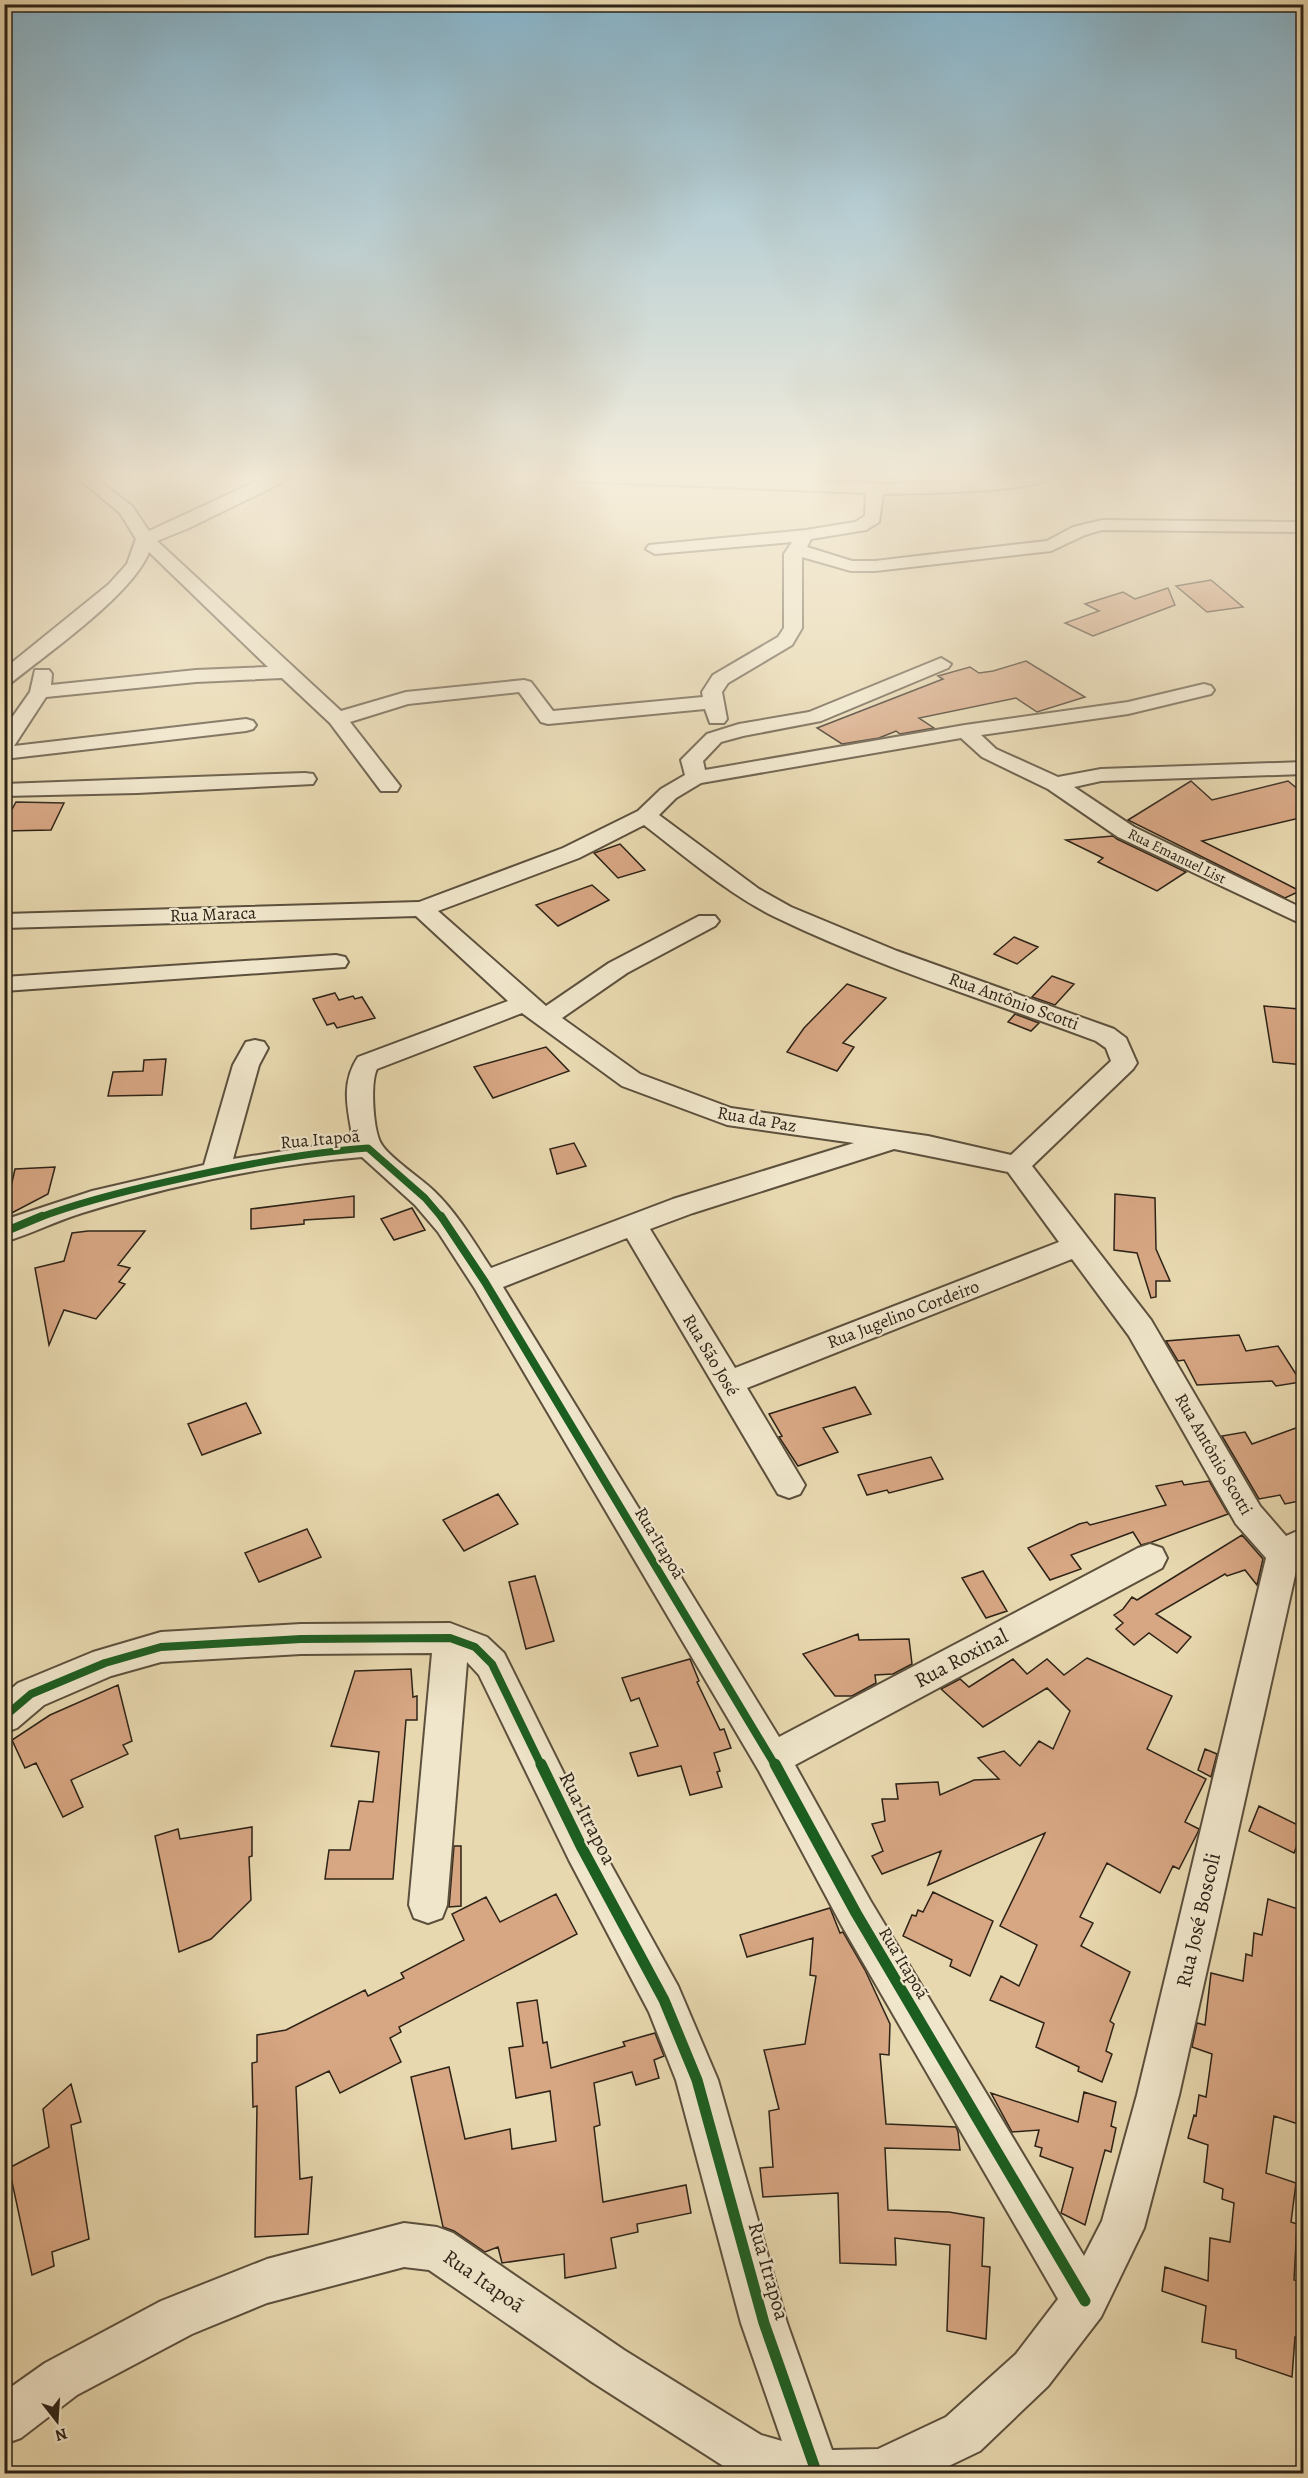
<svg xmlns="http://www.w3.org/2000/svg" width="1308" height="2478" font-family="Alegreya,serif">
	<style>
		.building { fill: #d7a683; stroke: #2d2317; stroke-width: 1.5 }
		.lines { fill: none; stroke-linecap: round; stroke-linejoin: round }
		.street-casing { stroke: #5c503d; stroke-width: 4 }
		.street { fill: #f0e6cb; fill-rule: evenodd }
		.cycleway-far2-casing { stroke: #f0e6cb; stroke-width: 10 }
		.cycleway-far1-casing { stroke: #f0e6cb; stroke-width: 12 }
		.cycleway-casing { stroke: #f0e6cb; stroke-width: 15 }
		.cycleway-far2 { stroke: #1b5e20; stroke-width: 7 }
		.cycleway-far1 { stroke: #1b5e20; stroke-width: 8 }
		.cycleway { stroke: #1b5e20; stroke-width: 11 }
		.labels { text-anchor: middle; stroke-width: 4.5; stroke-linejoin: round; paint-order: stroke }
		.far-street-label { font-size: 15px; fill: #2d2317; stroke: #f0e6cb }
		.street-label { font-size: 18px; fill: #2d2317; stroke: #f0e6cb }
		.near-street-label { font-size: 21px; fill: #2d2317; stroke: #f0e6cb }
	</style>
	<rect width="100%" height="100%" fill="#e8d8af"/>
	<filter id="stains"><feTurbulence type="fractalNoise" baseFrequency=".00333" numOctaves="4"/><feColorMatrix values="0 0 0 0 .2 0 0 0 0 .09 0 0 0 0 .02 0 0 0 .5 -.17"/></filter>
	<radialGradient id="worn" r=".72"><stop offset=".6" stop-color="#630" stop-opacity="0"/><stop offset="1" stop-color="#630" stop-opacity=".3"/></radialGradient>
	<path class="building" d="M1211,580L1243,607L1207,612L1176,586Z
		M1168,588L1175,605L1093,636L1065,623L1099,611L1085,604L1123,592L1135,599Z
		M1026,661L1085,697L1037,712L1016,698L919,718L934,728L900,734L896,731L879,738L842,744L817,728L943,679L938,676L970,667L979,673L993,671Z
		M1191,781L1212,800L1288,781L1304,794V817L1202,841L1300,891L1285,898L1128,820Z
		M16,802L64,803L51,830L4,831V824Z
		M1113,836L1117,839L1186,872L1157,891L1098,862L1103,858L1066,840Z
		M620,844L645,870L618,878L594,853Z
		M592,885L609,900L558,926L536,905Z
		M1014,937L1038,947L1017,964L994,954Z
		M1052,976L1074,984L1055,1005L1032,997Z
		M847,984L886,998L843,1043L854,1047L837,1071L787,1052L804,1028Z
		M335,993L339,1000L353,996L355,999L362,997L375,1018L337,1028L334,1023L327,1025L313,999Z
		M1264,1006L1299,1009L1304,1036V1065L1273,1062Z
		M1015,1014L1039,1023L1031,1031L1008,1022Z
		M546,1047L569,1071L493,1098L474,1067Z
		M166,1059L162,1095L108,1096L113,1072L143,1071L144,1060Z
		M574,1143L586,1166L557,1174L550,1149Z
		M55,1167L48,1194L4,1217L15,1169Z
		M1115,1194L1155,1198L1156,1249L1170,1281H1156V1297L1151,1298L1137,1253L1114,1250Z
		M354,1196V1217L304,1220V1224L251,1229V1209Z
		M412,1208L425,1230L394,1240L381,1219Z
		M88,1231H145L118,1265L130,1268L119,1282L125,1284L96,1319L64,1310L49,1345L35,1268L64,1261L72,1233Z
		M1239,1335L1246,1351L1278,1346L1301,1382L1276,1386L1272,1381L1197,1385L1184,1360L1178,1361L1166,1341Z
		M855,1387L871,1414L823,1428L838,1452L798,1466L779,1437L782,1436L769,1414Z
		M246,1403L261,1433L202,1455L188,1424Z
		M1304,1425V1500L1285,1504L1280,1495L1259,1499L1222,1436L1245,1432L1252,1444Z
		M931,1457L943,1479L889,1493L887,1490L867,1495L858,1475Z
		M1182,1481L1184,1485L1209,1481L1228,1514L1152,1542L1141,1545L1133,1532L1071,1555L1081,1569L1050,1580L1028,1548L1079,1524L1087,1522L1090,1525L1166,1505L1156,1486Z
		M498,1494L518,1524L464,1551L443,1520Z
		M307,1529L321,1557L259,1582L245,1553Z
		M1242,1535L1263,1559L1257,1585L1245,1570L1227,1576L1225,1574L1156,1614L1191,1637L1177,1653L1149,1633L1134,1645L1116,1629L1123,1623L1114,1615L1123,1609L1132,1597L1137,1600Z
		M983,1571L1007,1611L986,1618L962,1578Z
		M535,1576L554,1641L526,1649L509,1582Z
		M858,1634L859,1640L909,1639L912,1664L893,1674L875,1675L876,1683L852,1696H835L803,1654Z
		M1087,1658L1172,1696L1147,1749L1206,1779L1185,1822L1199,1829L1198,1832L1179,1869L1173,1866L1160,1893L1107,1863L1080,1917L1093,1923L1081,1946L1130,1972L1110,2021L1114,2024L1106,2051L1112,2054L1102,2082L1078,2071L1079,2067L1036,2047L1044,2023L990,2000L1001,1976L1019,1986L1037,1945L1000,1926L1045,1833L928,1885L941,1851L882,1874L872,1856L883,1851L872,1824L885,1821L882,1799H898L896,1784L938,1782L940,1795L974,1780L999,1779L978,1758L1004,1751L1020,1766L1039,1741L1053,1749L1070,1711L1047,1688L983,1727L941,1689L960,1679L969,1687L1013,1659L1027,1674L1047,1659L1064,1675Z
		M690,1659L699,1681L697,1682L720,1730L724,1729L731,1748L714,1753L720,1771L717,1772L722,1787L690,1795L681,1766L638,1776L630,1753L658,1746L639,1698L631,1701L622,1678Z
		M411,1669L413,1697L417,1696V1720H406L393,1879H325L329,1850H350L359,1801L373,1802L379,1752L331,1746L355,1671Z
		M118,1685L132,1741L123,1745L128,1754L71,1780L83,1807L63,1817L36,1763L25,1768L12,1740L50,1715Z
		M1205,1749L1217,1754L1211,1777L1198,1770Z
		M1259,1806L1304,1828L1294,1853L1249,1831Z
		M252,1827V1856L249,1857L251,1900L211,1939L179,1952L155,1836L178,1829L180,1839Z
		M454,1846H461V1906L449,1907Z
		M933,1892L993,1921L970,1976L950,1966L952,1960L903,1936L912,1915L916,1916L918,1910L923,1912Z
		M556,1894L577,1934L399,2027L401,2032L390,2038L401,2062L340,2093L329,2071L296,2087L300,2179L312,2177L308,2234L255,2237L257,2106L253,2107L252,2063L257,2062V2035L286,2030L365,1990L368,1996L404,1978L401,1973L464,1940L452,1914L486,1897L500,1922Z
		M1268,1899L1304,1911V2126L1274,2116L1266,2173L1296,2183L1291,2222L1297,2224L1294,2280L1304,2282V2340L1295,2337L1292,2377L1236,2358V2350L1202,2342L1206,2306L1162,2291L1165,2267L1208,2281L1210,2238L1230,2242L1234,2203L1222,2199L1223,2189L1204,2182L1208,2145L1188,2138L1194,2115L1196,2116L1199,2095L1206,2097L1212,2054L1192,2047L1197,2023L1205,2025L1211,1973L1243,1981L1246,1954L1252,1956L1254,1933L1262,1935Z
		M830,1908L840,1933L843,1932L865,1970L890,2024L889,2055L880,2054L886,2124L956,2127L958,2132L960,2150L885,2148L888,2210L949,2212L984,2218L982,2266L990,2267L986,2339L947,2331L950,2245L895,2238L896,2265L840,2263L838,2193L763,2197L760,2168L773,2167L769,2111L779,2109L764,2050L805,2044L816,1976L810,1975L813,1938L747,1957L740,1935Z
		M537,2000L543,2043L547,2042L551,2068L625,2046L623,2042L655,2033L664,2056L654,2060L659,2078L636,2085L632,2072L594,2083L600,2125L594,2127L603,2202L686,2185L691,2213L637,2224L638,2232L611,2238L616,2268L565,2278L564,2254L502,2263L498,2247L485,2252L454,2231L443,2227L411,2077L449,2067L465,2139L510,2129L512,2149L556,2141L550,2091L516,2098L509,2048L523,2046L517,2003Z
		M71,2084L81,2122L71,2125L89,2239L52,2252L54,2266L32,2275L9,2168L49,2147L43,2109Z
		M1084,2092L1116,2102L1111,2126L1116,2128L1111,2152L1105,2150L1085,2225L1061,2213L1073,2168L1040,2156L1042,2148L1035,2146L1039,2130L1012,2132L991,2093L1078,2122Z"/>
	<g class="lines">
		<g class="street-casing">
			<path id="street" d="M75,476H93L132,506L149,531L268,476H289L287,480L189,528L157,541L341,711L406,692L524,680L531,682L553,711L703,697L702,692L713,675L778,637L784,628V554L792,542L655,554L646,549L649,545L806,530L855,522L865,516L866,493L573,481L565,476H688L886,484L1055,476C1043,492 909,494 883,494L879,522L866,530L811,539L807,547L852,561H875L1047,541L1073,527L1102,520L1304,522V532L1102,530L1085,535L1051,551L875,571H851L802,557V628L792,645L728,683L722,692L727,719L724,723H710L705,709L548,724L541,722L519,692L408,704L350,722L400,786L397,791H381L330,723L282,678L196,682L46,697L14,746L246,719L253,721L256,725L253,729L246,731L4,759V729L30,692L35,670H49L52,674L51,685L196,670L268,667L149,552C133,594 48,653 11,683L4,685V669L109,584L127,564L136,539L120,513Z
				M1282,476H1304V486L1284,480Z
				M941,658L951,664L948,668L821,721L743,736L721,742L703,761L705,770L965,725L1128,702L1204,684L1211,686L1214,690L1211,694L1128,714L981,735L996,749L1058,777L1101,769L1304,762V774L1101,781L1074,787L1134,827L1304,909V925L1118,837L1048,789L982,757L961,738L701,783L676,798L659,815L759,889L791,907L897,951L1114,1029L1126,1038L1137,1063L1133,1069L1032,1166L1151,1320L1260,1506L1286,1536L1304,1528V1559L1298,1562L1179,2095L1144,2228L1101,2317L1048,2386L980,2451L932,2474H736L592,2382L429,2270L404,2267L267,2303L192,2334L77,2395L21,2438L4,2444V2392L45,2363L161,2301L267,2259L404,2223L437,2227L453,2233L624,2350L761,2435L782,2441L741,2323L676,2080L649,2012L569,1860L479,1675L467,1662L447,1905L442,1918L428,1923L414,1918L409,1905L432,1653L301,1654L161,1662L111,1676L44,1705L17,1728L4,1733V1695L18,1683L93,1652L161,1632L301,1624L450,1623L487,1637L504,1653L595,1836L678,1986L718,2080L787,2323L832,2450L878,2449L946,2417L1016,2354L1058,2299L842,1926L759,1771L475,1289L438,1232L415,1205L362,1157C268,1165 172,1185 82,1213C56,1221 31,1234 4,1242V1220L16,1216L92,1191L204,1165L233,1065L246,1042L255,1040L264,1042L268,1048L259,1065L233,1159L353,1140C348,1110 340,1084 358,1057L508,1001L416,916L4,928V914L419,902L563,848L638,811L661,789L685,775L681,760L707,734L739,724L809,712ZM644,825C686,857 728,894 775,917C878,967 989,1001 1096,1041L1106,1048L1111,1061L1011,1155L928,1136L731,1108L640,1074L562,1018L627,973L715,926L719,921L715,916H699L609,963L546,1006L438,911L579,858ZM522,1013L622,1086L727,1125L854,1143L673,1199L491,1268C474,1242 457,1213 434,1191C421,1178 391,1159 382,1145C373,1133 370,1082 377,1069ZM894,1149L1008,1172L1059,1242L735,1368L650,1229L693,1213ZM627,1238L778,1494L789,1498L800,1494L805,1485L747,1388L1072,1259L1129,1336L1236,1524L1266,1558L1137,2095L1102,2221L1084,2256L870,1900L795,1765L1162,1568L1167,1558L1162,1548L1150,1544L1138,1548L779,1737L503,1287Z
				M305,773L313,774L316,779L313,784L137,793L4,796V784Z
				M336,955L345,957L348,962L345,967L4,991V977Z"/>
		</g>
		<use href="#street" class="street"/>
		<g class="cycleway-far2-casing">
			<path id="cycleway-far2" d="M38,1218C80,1202 125,1191 170,1181C235,1166 301,1153 368,1148L425,1198L442,1218"/>
		</g>
		<g class="cycleway-far1-casing">
			<path id="cycleway-far1" d="M441,1216L485,1282L775,1765
				M4,1232L42,1216
				M4,1717L31,1694L105,1663L161,1647L301,1639L450,1638L475,1647L492,1664L541,1765"/>
		</g>
		<g class="cycleway-casing">
			<path id="cycleway" d="M541,1764L582,1848L664,2000L697,2080L764,2323L817,2474
				M775,1764L856,1913L1085,2301"/>
		</g>
		<use href="#cycleway-far2" class="cycleway-far2"/>
		<use href="#cycleway-far1" class="cycleway-far1"/>
		<use href="#cycleway" class="cycleway"/>
	</g>
	<linearGradient id="sky" x2="0" y2="1"><stop stop-color="#87b6ce"/><stop offset="0.58" stop-color="#f5eddb"/><stop offset="1" stop-color="#f5eddb" stop-opacity="0"/></linearGradient>
	<rect width="1308" height="823" fill="url(#sky)"/>
	<g class="labels">
		<g class="far-street-label">
			<text transform="translate(1177 856) rotate(26)" y="5">Rua Emanuel List</text>
		</g>
		<g class="street-label">
			<text transform="translate(213 914) rotate(-2)" y="6">Rua Maraca</text>
			<text transform="translate(1014 1001) rotate(20)" y="6">Rua Antônio Scotti</text>
			<text transform="translate(757 1119) rotate(10)" y="6">Rua da Paz</text>
			<text transform="translate(320 1139) rotate(-5)" y="6">Rua Itapoã</text>
			<text transform="translate(903 1314) rotate(-21)" y="6">Rua Jugelino Cordeiro</text>
			<text transform="translate(711 1355) rotate(59)" y="6">Rua São José</text>
			<text transform="translate(1214 1454) rotate(60)" y="6">Rua Antônio Scotti</text>
			<text transform="translate(660 1543) rotate(59)" y="6">Rua Itapoã</text>
			<text transform="translate(904 1963) rotate(59)" y="6">Rua Itapoã</text>
		</g>
		<g class="near-street-label">
			<text transform="translate(961 1658) rotate(-28)" y="7">Rua Roxinal</text>
			<text transform="translate(588 1818) rotate(63)" y="7">Rua Itrapoa</text>
			<text transform="translate(1198 1920) rotate(-77)" y="7">Rua José Boscoli</text>
			<text transform="translate(769 2271) rotate(74)" y="7">Rua Itrapoa</text>
			<text transform="translate(484 2281) rotate(35)" y="7">Rua Itapoã</text>
		</g>
	</g>
	<rect width="1308" height="2478" fill="none" stroke="#e8d8af" stroke-width="24"/>
	<rect x="6" y="6" width="1296" height="2466" fill="none" stroke="#2d2317" stroke-width="3"/>
	<rect x="12" y="12" width="1284" height="2454" fill="none" stroke="#2d2317" stroke-width="1.5"/>
	<g transform="translate(57 2421) rotate(163)" stroke="#f0e6cb" stroke-width="4.5" paint-order="stroke">
	<path d="M0-4.5L10 22L0 15L-10 22Z" fill="#2d2317"/>
	<text y="-9" font-size="16" font-weight="bold" text-anchor="middle" fill="#2d2317">N</text>
	</g>
	<rect width="100%" height="100%" filter="url(#stains)"/>
	<rect width="100%" height="100%" fill="url(#worn)"/>
</svg>
